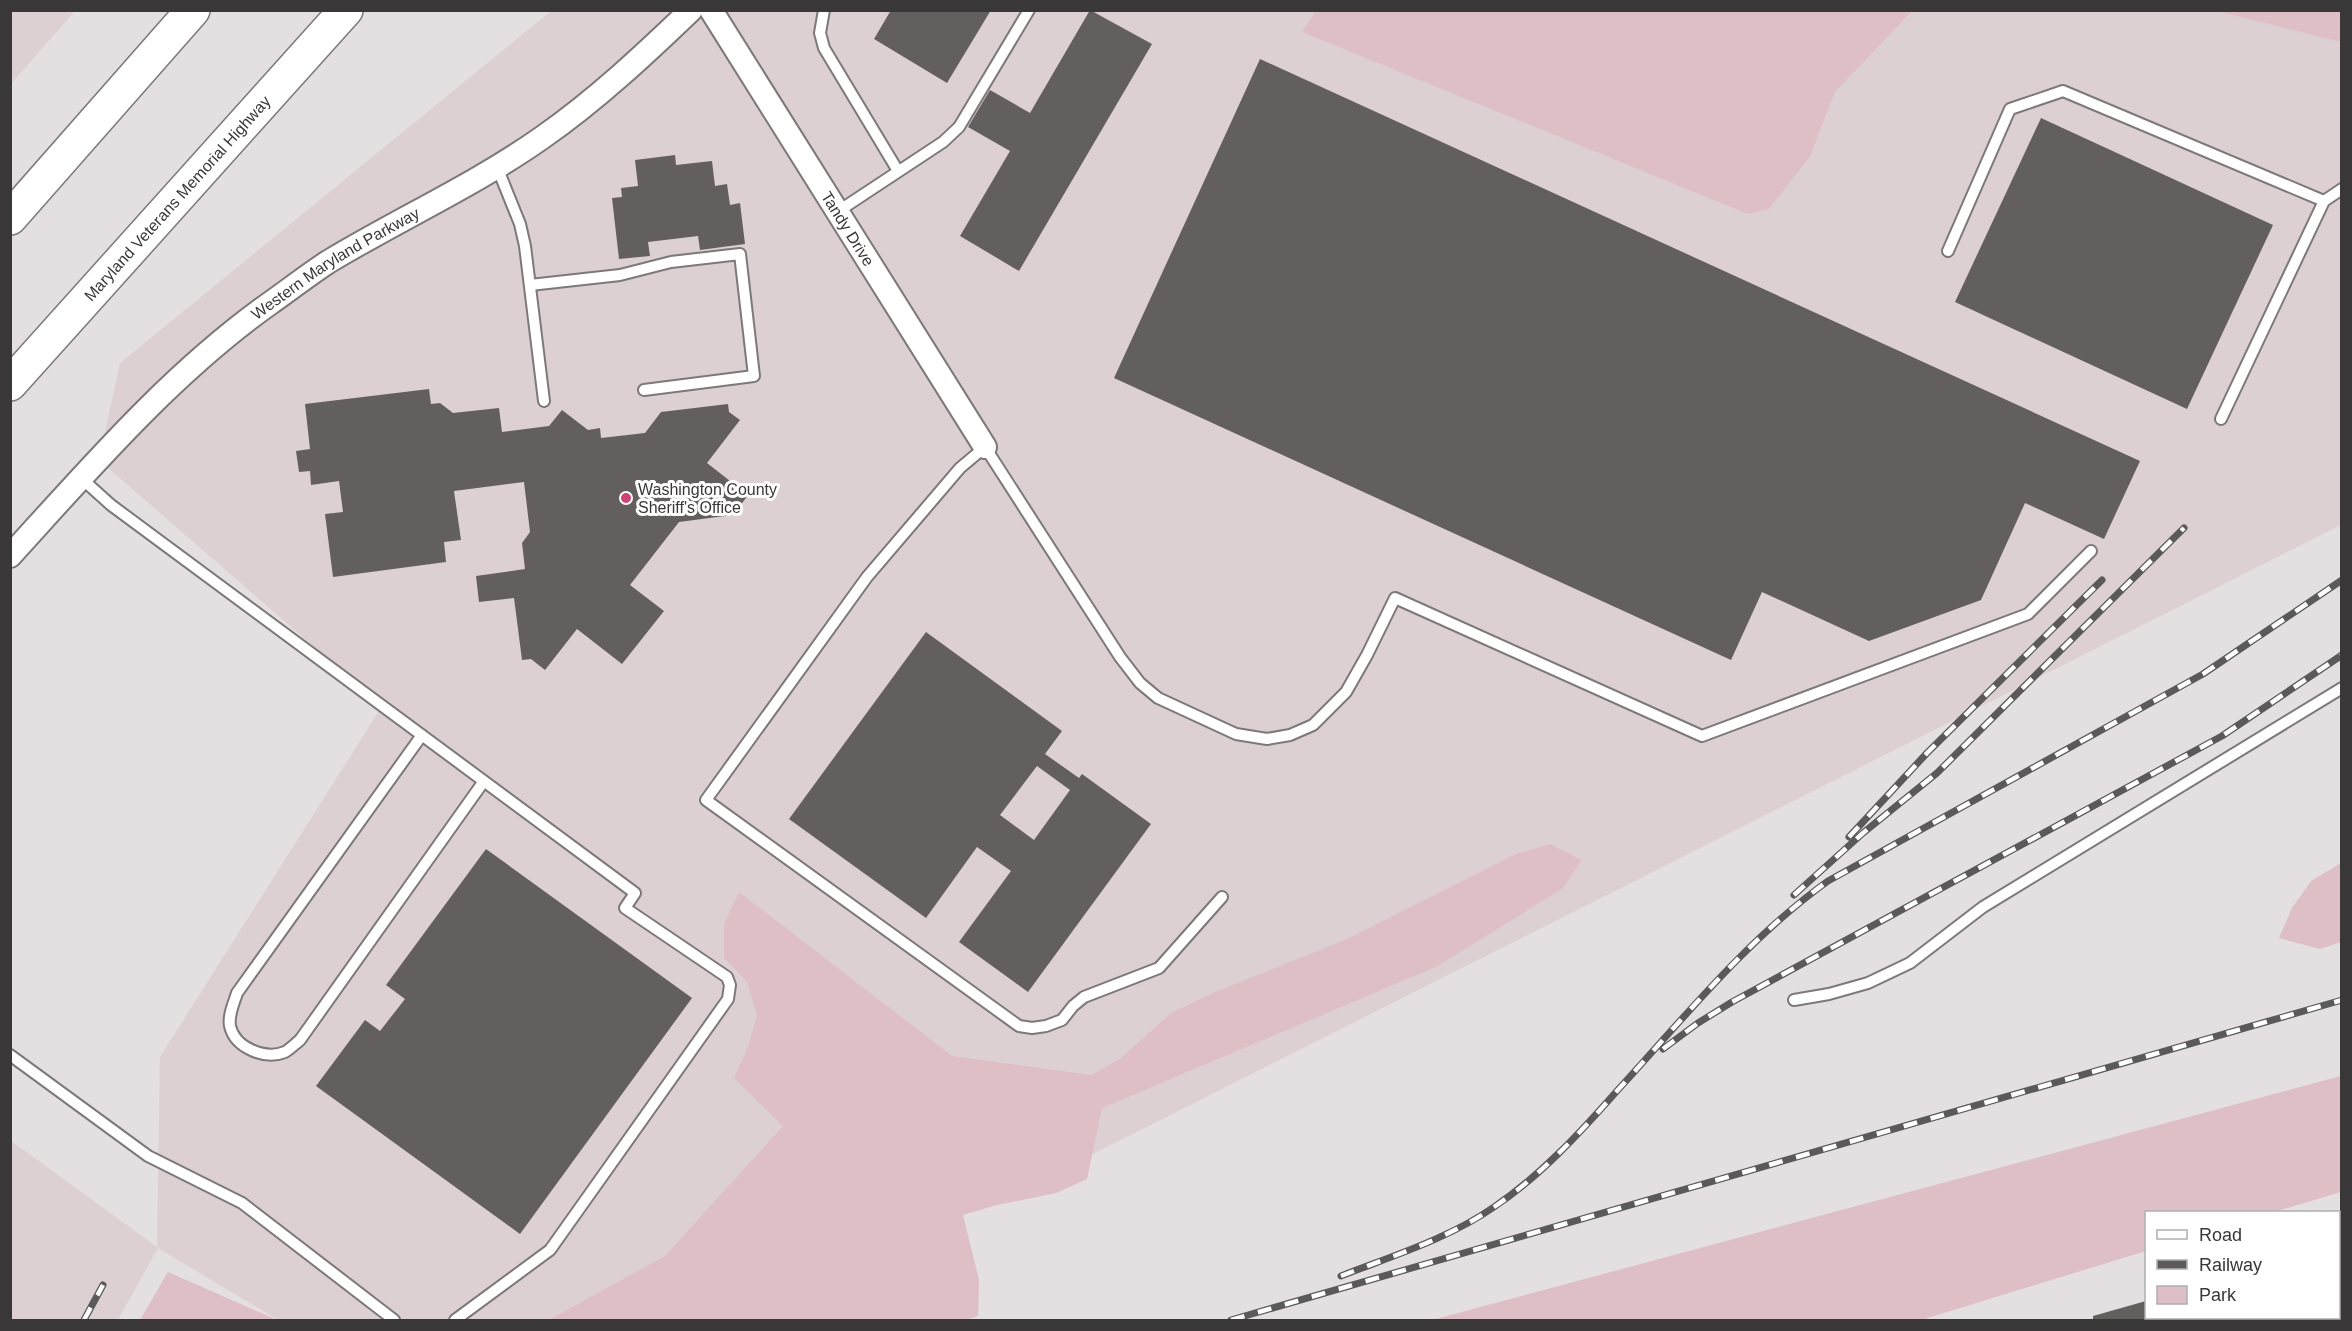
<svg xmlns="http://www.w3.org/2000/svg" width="2352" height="1331" font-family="Helvetica,sans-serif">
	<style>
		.built { fill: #ddd0d3 }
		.green { fill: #debfc6 }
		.building { fill: #635f5f; fill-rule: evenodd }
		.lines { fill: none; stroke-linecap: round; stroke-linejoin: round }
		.service-casing { stroke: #7d7879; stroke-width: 14 }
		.minor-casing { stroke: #7d7879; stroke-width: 26 }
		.motorway-casing { stroke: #7d7879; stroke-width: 36 }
		.service { stroke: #fff; stroke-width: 10 }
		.minor { stroke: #fff; stroke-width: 22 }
		.motorway { stroke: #fff; stroke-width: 33 }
		.rail-casing { stroke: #5b595a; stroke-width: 7 }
		.rail { stroke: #fff; stroke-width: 4.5; stroke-dasharray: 14; stroke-linecap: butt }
		.poi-dot { fill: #cd4174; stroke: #fff; stroke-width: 2 }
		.labels { text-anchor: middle; stroke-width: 6; stroke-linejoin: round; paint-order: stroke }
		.street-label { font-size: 16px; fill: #393738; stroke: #fff }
		.poi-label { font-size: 16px; fill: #393738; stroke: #fff; text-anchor: start }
	</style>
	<rect width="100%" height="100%" fill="#e4dfe0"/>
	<path class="built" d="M11,10L75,11L11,84L10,11Z
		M551,11H2341V525L1083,1159L716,1320H278L158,1248L118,1320H11L10,1140L157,1247L160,1057L382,706L99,460L120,363Z"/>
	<path class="green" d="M1316,10H1912V11L1835,92L1810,156L1769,209L1748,214L1302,32Z
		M2217,11H2341V42Z
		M1550,844L1582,860L1562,889L1436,967L1102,1108L1087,1179L1056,1193L997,1205L963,1215L979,1280L978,1316L966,1320H549L665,1256L783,1126L734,1078L748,1047L757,1015L747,982L724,958V924L739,892L952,1056L1091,1075L1120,1059L1171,1013L1215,992L1345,940L1516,854Z
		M2341,863V942L2320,949L2279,938L2292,908L2311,881Z
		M2341,1076V1192L2274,1212H2146V1251L1921,1320H1432Z
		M168,1272L277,1320H140Z"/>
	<path class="building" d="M891,10H991L947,83L874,39Z
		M1090,10L1152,44L1019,271L960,236L1010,151L968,127L990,90L1030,113Z
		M1260,59L2140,461L2104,539L2025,503L1981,600L1869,641L1762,592L1731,660L1114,378Z
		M2041,118L2273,225L2187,409L1955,302Z
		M675,155L676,165L712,161L715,186L727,184L730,205L740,203L745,244L700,250L698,236L648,242L650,256L619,259L612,198L622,197L621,188L638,186L635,160Z
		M429,389L431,404L440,403L453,413L499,408L502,432L549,426L562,410L588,430L600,428L601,438L645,433L661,412L728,404L729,412L740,420L707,463L748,495L740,506V514L679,522L630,585L664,611L622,664L577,629L545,670L531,659L522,660L514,598L479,602L476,576L525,569L522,543L530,532L524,482L454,491L461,540L444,542L446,562L333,577L325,514L343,512L339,481L311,485L310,471L299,472L296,451L310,449L305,404Z
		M926,632L1062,731L1045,754L1079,778L1082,774L1151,824L1028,992L959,942L1011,871L977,847L926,918L789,819ZM1037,766L1070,790L1034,840L1000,815Z
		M486,849L692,998L520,1234L316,1086L365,1020L380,1031L405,999L386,985Z
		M2146,1301V1320H2093V1316Z"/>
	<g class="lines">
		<g class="service-casing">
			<path id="service" d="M824,10L820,33L824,48L898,171
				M497,167L520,224L525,246L544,401
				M837,212L943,142L959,127L1029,10
				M1948,251L2010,109L2063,91L2324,201
				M530,285L620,275L671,262L740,254L754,376L644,390
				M2221,419L2324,201L2342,189
				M81,478L111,505L635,893L625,908L727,977L730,985L728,999L550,1250L455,1320
				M422,735L237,993C234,1003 228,1015 230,1026C235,1048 265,1060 285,1052C290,1049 295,1044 300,1040L484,781
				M1222,897L1159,968L1084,997L1073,1006L1062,1020L1046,1026L1032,1028L1019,1026L706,800L867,577L960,468L985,447L1120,657L1140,683L1158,698L1236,734L1267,739L1290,735L1313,725L1346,692L1367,655L1395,598L1702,736L2028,614L2091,551
				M1794,1000L1829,994L1868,983L1910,963L1983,907L2342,688
				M10,1055L148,1156L242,1203L394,1320"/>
		</g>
		<g class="minor-casing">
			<g id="minor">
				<path id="s1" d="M711,10L985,447"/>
				<path id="s2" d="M10,556C91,467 171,374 269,304C289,290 308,275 328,262C399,219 475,185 543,137C596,100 644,55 691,10"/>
			</g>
		</g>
		<g class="motorway-casing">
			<g id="motorway">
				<path d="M10,218L193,10"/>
				<path id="s3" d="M10,384L346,10"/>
			</g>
		</g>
		<use href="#service" class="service"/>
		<use href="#minor" class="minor"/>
		<use href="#motorway" class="motorway"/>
		<g class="rail-casing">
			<path id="rail" d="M1849,837L1927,753L2102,580
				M1794,895L1863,833L1937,773L2184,528
				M1663,1049L1698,1023L1732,1002L2222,736L2342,655
				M1341,1276C1392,1256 1448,1239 1494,1207C1540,1176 1579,1134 1616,1092C1684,1018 1746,940 1828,881L2203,674L2342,580
				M84,1320L103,1285
				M1231,1320L2342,1000"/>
		</g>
		<use href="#rail" class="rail"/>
	</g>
	<circle class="poi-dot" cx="626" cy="498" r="6"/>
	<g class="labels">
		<g class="street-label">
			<text dy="6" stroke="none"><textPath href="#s3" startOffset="250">Maryland Veterans Memorial Highway</textPath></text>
			<text dy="6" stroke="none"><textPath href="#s1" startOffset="258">Tandy Drive</textPath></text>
			<text dy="6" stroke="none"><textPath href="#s2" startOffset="440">Western Maryland Parkway</textPath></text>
		</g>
		<g class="poi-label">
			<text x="638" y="495">Washington County<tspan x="638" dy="18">Sheriff's Office</tspan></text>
		</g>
	</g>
	<rect width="2352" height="1331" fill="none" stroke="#393738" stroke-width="24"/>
	<rect x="2145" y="1211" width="195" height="108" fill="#ffffff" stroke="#b0afaf" stroke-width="1.5"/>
	<rect x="2157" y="1230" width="30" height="9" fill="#ffffff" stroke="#b0afaf" stroke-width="1.5"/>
	<text x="2199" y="1241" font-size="18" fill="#393738">Road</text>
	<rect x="2157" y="1260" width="30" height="9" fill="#5b595a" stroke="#b0afaf" stroke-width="1.5"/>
	<text x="2199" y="1271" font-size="18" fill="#393738">Railway</text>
	<rect x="2157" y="1286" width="30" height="18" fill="#debfc6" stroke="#b0afaf" stroke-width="1.5"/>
	<text x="2199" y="1301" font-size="18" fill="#393738">Park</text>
</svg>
